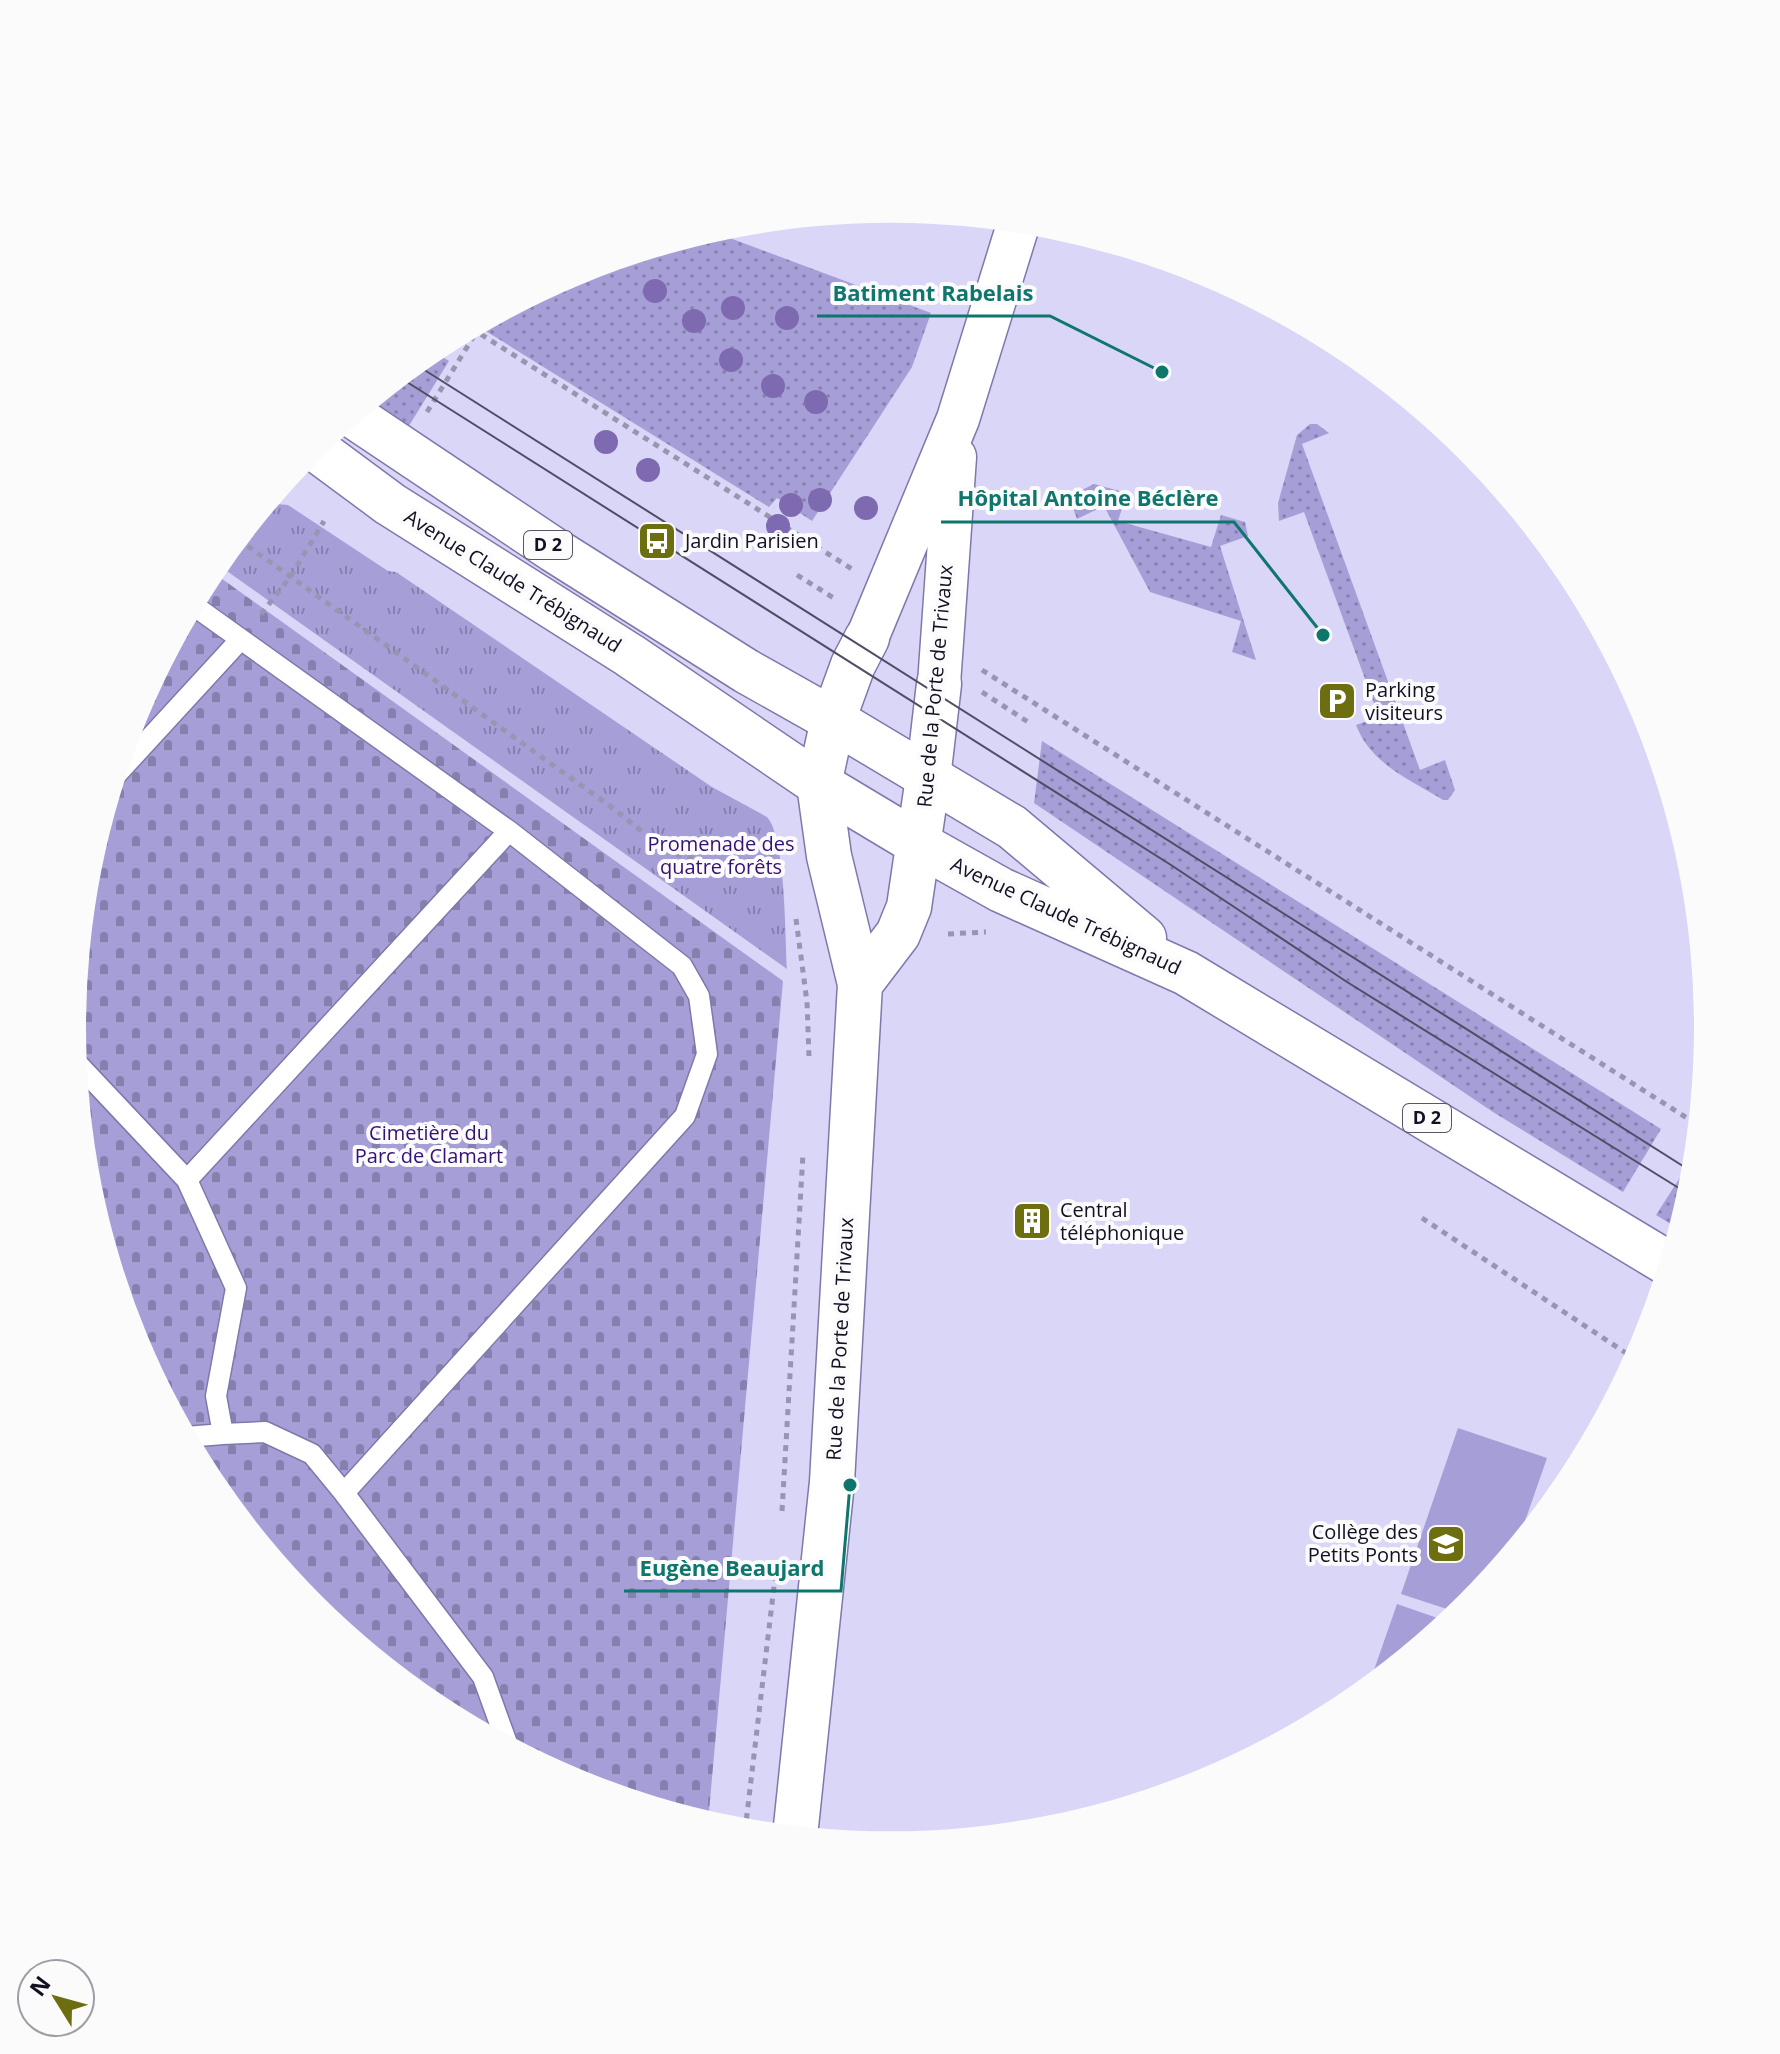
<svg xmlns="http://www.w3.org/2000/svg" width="1780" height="2054" font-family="'Open Sans',sans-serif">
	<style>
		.grass { fill: url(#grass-dots) }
		.cemetery { fill: url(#cemetery-stones) }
		.park { fill: url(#park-tufts) }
		.pitch { fill: #a69fd7 }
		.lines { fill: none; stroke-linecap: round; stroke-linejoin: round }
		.service-casing { stroke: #7f78ab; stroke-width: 23 }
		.minor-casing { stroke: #7f78ab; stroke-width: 45 }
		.tertiary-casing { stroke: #7f78ab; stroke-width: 47 }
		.primary-casing { stroke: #7f78ab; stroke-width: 47 }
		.path { stroke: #9895b2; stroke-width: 5; stroke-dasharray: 6 6; stroke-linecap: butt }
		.service { stroke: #fff; stroke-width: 20 }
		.minor { stroke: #fff; stroke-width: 42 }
		.tertiary { stroke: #fff; stroke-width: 44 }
		.primary { stroke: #fff; stroke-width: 44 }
		.tram { stroke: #504d64; stroke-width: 2 }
		.tree { fill: #7e6ab0 }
		.labels { text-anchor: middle; stroke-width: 8; stroke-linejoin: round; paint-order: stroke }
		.shield { fill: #fbfbfb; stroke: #595664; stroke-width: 2 }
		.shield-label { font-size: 18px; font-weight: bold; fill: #131023 }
		.poi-label { font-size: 20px; fill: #131023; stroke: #fbfbfb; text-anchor: start }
		.street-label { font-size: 20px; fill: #131023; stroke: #fbfbfb }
		.park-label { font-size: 20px; fill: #341176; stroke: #fbfbfb }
		.leader { fill: none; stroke: #0f766e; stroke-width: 3 }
		.callout-dot { fill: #0f766e; stroke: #fbfbfb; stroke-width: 3 }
		.callout-label { font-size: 22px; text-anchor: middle; font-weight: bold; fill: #0f766e; stroke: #fbfbfb; stroke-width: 8; stroke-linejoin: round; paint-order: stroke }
	</style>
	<defs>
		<pattern id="grass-dots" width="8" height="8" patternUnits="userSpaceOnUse" patternTransform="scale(2)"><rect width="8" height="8" fill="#a69fd7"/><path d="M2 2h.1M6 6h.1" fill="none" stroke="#8680ae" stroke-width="1.8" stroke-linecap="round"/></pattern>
		<pattern id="cemetery-stones" width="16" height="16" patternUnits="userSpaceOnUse" patternTransform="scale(2)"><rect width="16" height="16" fill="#a69fd7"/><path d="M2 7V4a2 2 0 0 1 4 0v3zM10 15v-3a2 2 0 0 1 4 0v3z" fill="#8680ae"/></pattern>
		<pattern id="park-tufts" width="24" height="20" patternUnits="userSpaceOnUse" patternTransform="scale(2)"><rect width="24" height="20" fill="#a69fd7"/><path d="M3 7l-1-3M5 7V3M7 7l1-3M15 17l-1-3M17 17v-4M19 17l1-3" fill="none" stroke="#8680ae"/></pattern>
	</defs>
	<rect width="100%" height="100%" fill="#d9d6f8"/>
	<path class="grass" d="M711,231L931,313L912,367L812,521L777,498L769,507L476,325L577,271Z
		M432,350L449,361L407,429L368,403Z
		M1310,424H1317L1329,433L1302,444L1420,770L1445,760L1455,790L1448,800H1443C1409,779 1371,764 1356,725L1379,717L1304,512L1279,521L1278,503L1297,435Z
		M1094,484L1127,493L1118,521L1211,547L1221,515L1245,522L1248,536L1220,546L1256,660L1232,652L1241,621L1150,592L1104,506L1077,519L1073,508L1078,492Z
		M1042,741L1661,1129L1623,1192L1493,1112L1034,803Z
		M1695,1154L1692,1187L1679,1229L1656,1215Z"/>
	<path class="cemetery" d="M211,571L783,981L708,1823L577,1783L435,1707L311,1605L210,1481L134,1340L88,1186L72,1027L88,867L134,714Z"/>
	<path class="park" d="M267,503L288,505L388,571L396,572L712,787L767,817C786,838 785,937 787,969L217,564Z"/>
	<path class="pitch" d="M1458,1428L1547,1458L1516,1547L1468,1606L1459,1613L1401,1594Z
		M1397,1604L1449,1622L1368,1687Z"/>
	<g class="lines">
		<g class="service-casing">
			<path id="service" d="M115,776L240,640
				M75,1061L187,1180L236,1288L216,1396L223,1434L265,1432L312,1454L344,1493L685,1116L707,1054L699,996L682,966L509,831L193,605
				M187,1180L509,831
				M186,1437L223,1434
				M344,1493L483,1677L508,1746"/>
		</g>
		<g class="minor-casing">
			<path id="minor" d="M867,638L958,419L1019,222
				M939,684L955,457"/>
		</g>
		<g class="tertiary-casing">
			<path id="tertiary" d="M860,984L898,934L909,907L928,778L939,684
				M795,1836L832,1482L860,984L829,856L819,784L833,720L853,665L867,638"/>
		</g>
		<g class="primary-casing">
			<path id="primary" d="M352,415L554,550L746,671L833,720L1012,827L1144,938
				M313,447L390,504L629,655L819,784L919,844L1001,890L1186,973L1669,1264"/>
		</g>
		<path class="path" d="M471,328L852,569
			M427,412L477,331
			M238,539L610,806L668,852L723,866L762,858L786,847
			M797,575L837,600
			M261,614L291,576L324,521
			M982,670L1698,1125
			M982,692L1031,724
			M796,919L807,1002L809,1056
			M948,934L986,932
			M1422,1218L1635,1359
			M782,1511L803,1154
			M745,1831L777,1561"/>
		<use href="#service" class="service"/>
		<use href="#minor" class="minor"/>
		<use href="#tertiary" class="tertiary"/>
		<use href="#primary" class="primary"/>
		<path class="tram" d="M415,364L1694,1173
			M399,377L1171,865L1347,982L1690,1195"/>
	</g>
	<g class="tree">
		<circle cx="655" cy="291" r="12"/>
		<circle cx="733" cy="308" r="12"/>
		<circle cx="787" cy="318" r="12"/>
		<circle cx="694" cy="321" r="12"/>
		<circle cx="731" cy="360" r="12"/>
		<circle cx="773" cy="386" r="12"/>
		<circle cx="816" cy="402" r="12"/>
		<circle cx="606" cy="442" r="12"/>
		<circle cx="648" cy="470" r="12"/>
		<circle cx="820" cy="500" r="12"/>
		<circle cx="791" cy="505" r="12"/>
		<circle cx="866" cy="508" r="12"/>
		<circle cx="778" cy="526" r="12"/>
	</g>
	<defs>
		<g id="bus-square" transform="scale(2)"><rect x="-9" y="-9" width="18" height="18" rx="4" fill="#6d6e0f" stroke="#fbfbfb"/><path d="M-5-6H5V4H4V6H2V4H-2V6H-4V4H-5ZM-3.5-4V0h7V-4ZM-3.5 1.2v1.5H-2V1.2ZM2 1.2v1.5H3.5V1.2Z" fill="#fff"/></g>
		<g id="parking-square" transform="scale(2)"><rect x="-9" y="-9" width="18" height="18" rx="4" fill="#6d6e0f" stroke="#fbfbfb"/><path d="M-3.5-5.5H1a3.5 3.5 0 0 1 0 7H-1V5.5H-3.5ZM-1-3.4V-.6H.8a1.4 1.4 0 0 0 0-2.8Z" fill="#fff"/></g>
		<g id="building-square" transform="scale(2)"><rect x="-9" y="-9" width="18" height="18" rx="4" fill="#6d6e0f" stroke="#fbfbfb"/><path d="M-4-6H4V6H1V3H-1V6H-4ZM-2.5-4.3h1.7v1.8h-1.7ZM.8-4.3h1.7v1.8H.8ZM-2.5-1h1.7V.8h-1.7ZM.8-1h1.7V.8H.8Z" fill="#fff"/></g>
		<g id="school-square" transform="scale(2)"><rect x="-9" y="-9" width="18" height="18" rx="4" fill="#6d6e0f" stroke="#fbfbfb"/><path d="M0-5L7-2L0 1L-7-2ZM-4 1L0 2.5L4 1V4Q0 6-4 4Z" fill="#fff"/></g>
	</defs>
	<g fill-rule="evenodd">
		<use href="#bus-square" x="657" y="541"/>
		<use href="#parking-square" x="1337" y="701"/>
		<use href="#building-square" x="1032" y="1221"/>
		<use href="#school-square" x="1446" y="1544"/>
	</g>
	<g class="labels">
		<g class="shield">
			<rect x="524" y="531" width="48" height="28" rx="6"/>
			<rect x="1403" y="1104" width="48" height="28" rx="6"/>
		</g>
		<g class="shield-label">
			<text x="548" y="551">D 2</text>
			<text x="1427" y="1124">D 2</text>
		</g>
		<g class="poi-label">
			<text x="685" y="548">Jardin Parisien</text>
			<text x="1365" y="697">Parking<tspan x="1365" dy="23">visiteurs</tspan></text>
			<text x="1060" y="1217">Central<tspan x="1060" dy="23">téléphonique</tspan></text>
			<text x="1418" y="1539" text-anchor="end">Collège des<tspan x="1418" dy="23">Petits Ponts</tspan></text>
		</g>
		<g class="street-label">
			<text transform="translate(513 581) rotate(32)" y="7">Avenue Claude Trébignaud</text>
			<text transform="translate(935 686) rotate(-85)" y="7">Rue de la Porte de Trivaux</text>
			<text transform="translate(1066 916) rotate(25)" y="7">Avenue Claude Trébignaud</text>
			<text transform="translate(840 1339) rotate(-87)" y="7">Rue de la Porte de Trivaux</text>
		</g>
		<g class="park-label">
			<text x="721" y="851">Promenade des<tspan x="721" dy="23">quatre forêts</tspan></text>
			<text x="429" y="1140">Cimetière du<tspan x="429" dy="23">Parc de Clamart</tspan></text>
		</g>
	</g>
	<path d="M0 0H1780V2054H0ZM86 1027a804 804 0 1 1 1608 0a804 804 0 1 1-1608 0Z" fill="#fbfbfb" fill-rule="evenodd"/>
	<path class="leader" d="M1162 372L1050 316H817M1323 635L1234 522H941M850 1485L841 1591H624"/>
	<g class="callout-dot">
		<circle cx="1162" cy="372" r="8"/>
		<circle cx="1323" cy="635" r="8"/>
		<circle cx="850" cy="1485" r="8"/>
	</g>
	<g class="callout-label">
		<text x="933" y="301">Batiment Rabelais</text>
		<text x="1088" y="506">Hôpital Antoine Béclère</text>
		<text x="732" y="1576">Eugène Beaujard</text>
	</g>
	<g transform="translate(56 1998) rotate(307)"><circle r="38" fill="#fbfbfb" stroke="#9e9da5" stroke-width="2"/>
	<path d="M0-6L14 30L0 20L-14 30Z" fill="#6d6e0f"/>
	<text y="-12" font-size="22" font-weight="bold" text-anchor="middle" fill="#131023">N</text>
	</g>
</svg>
